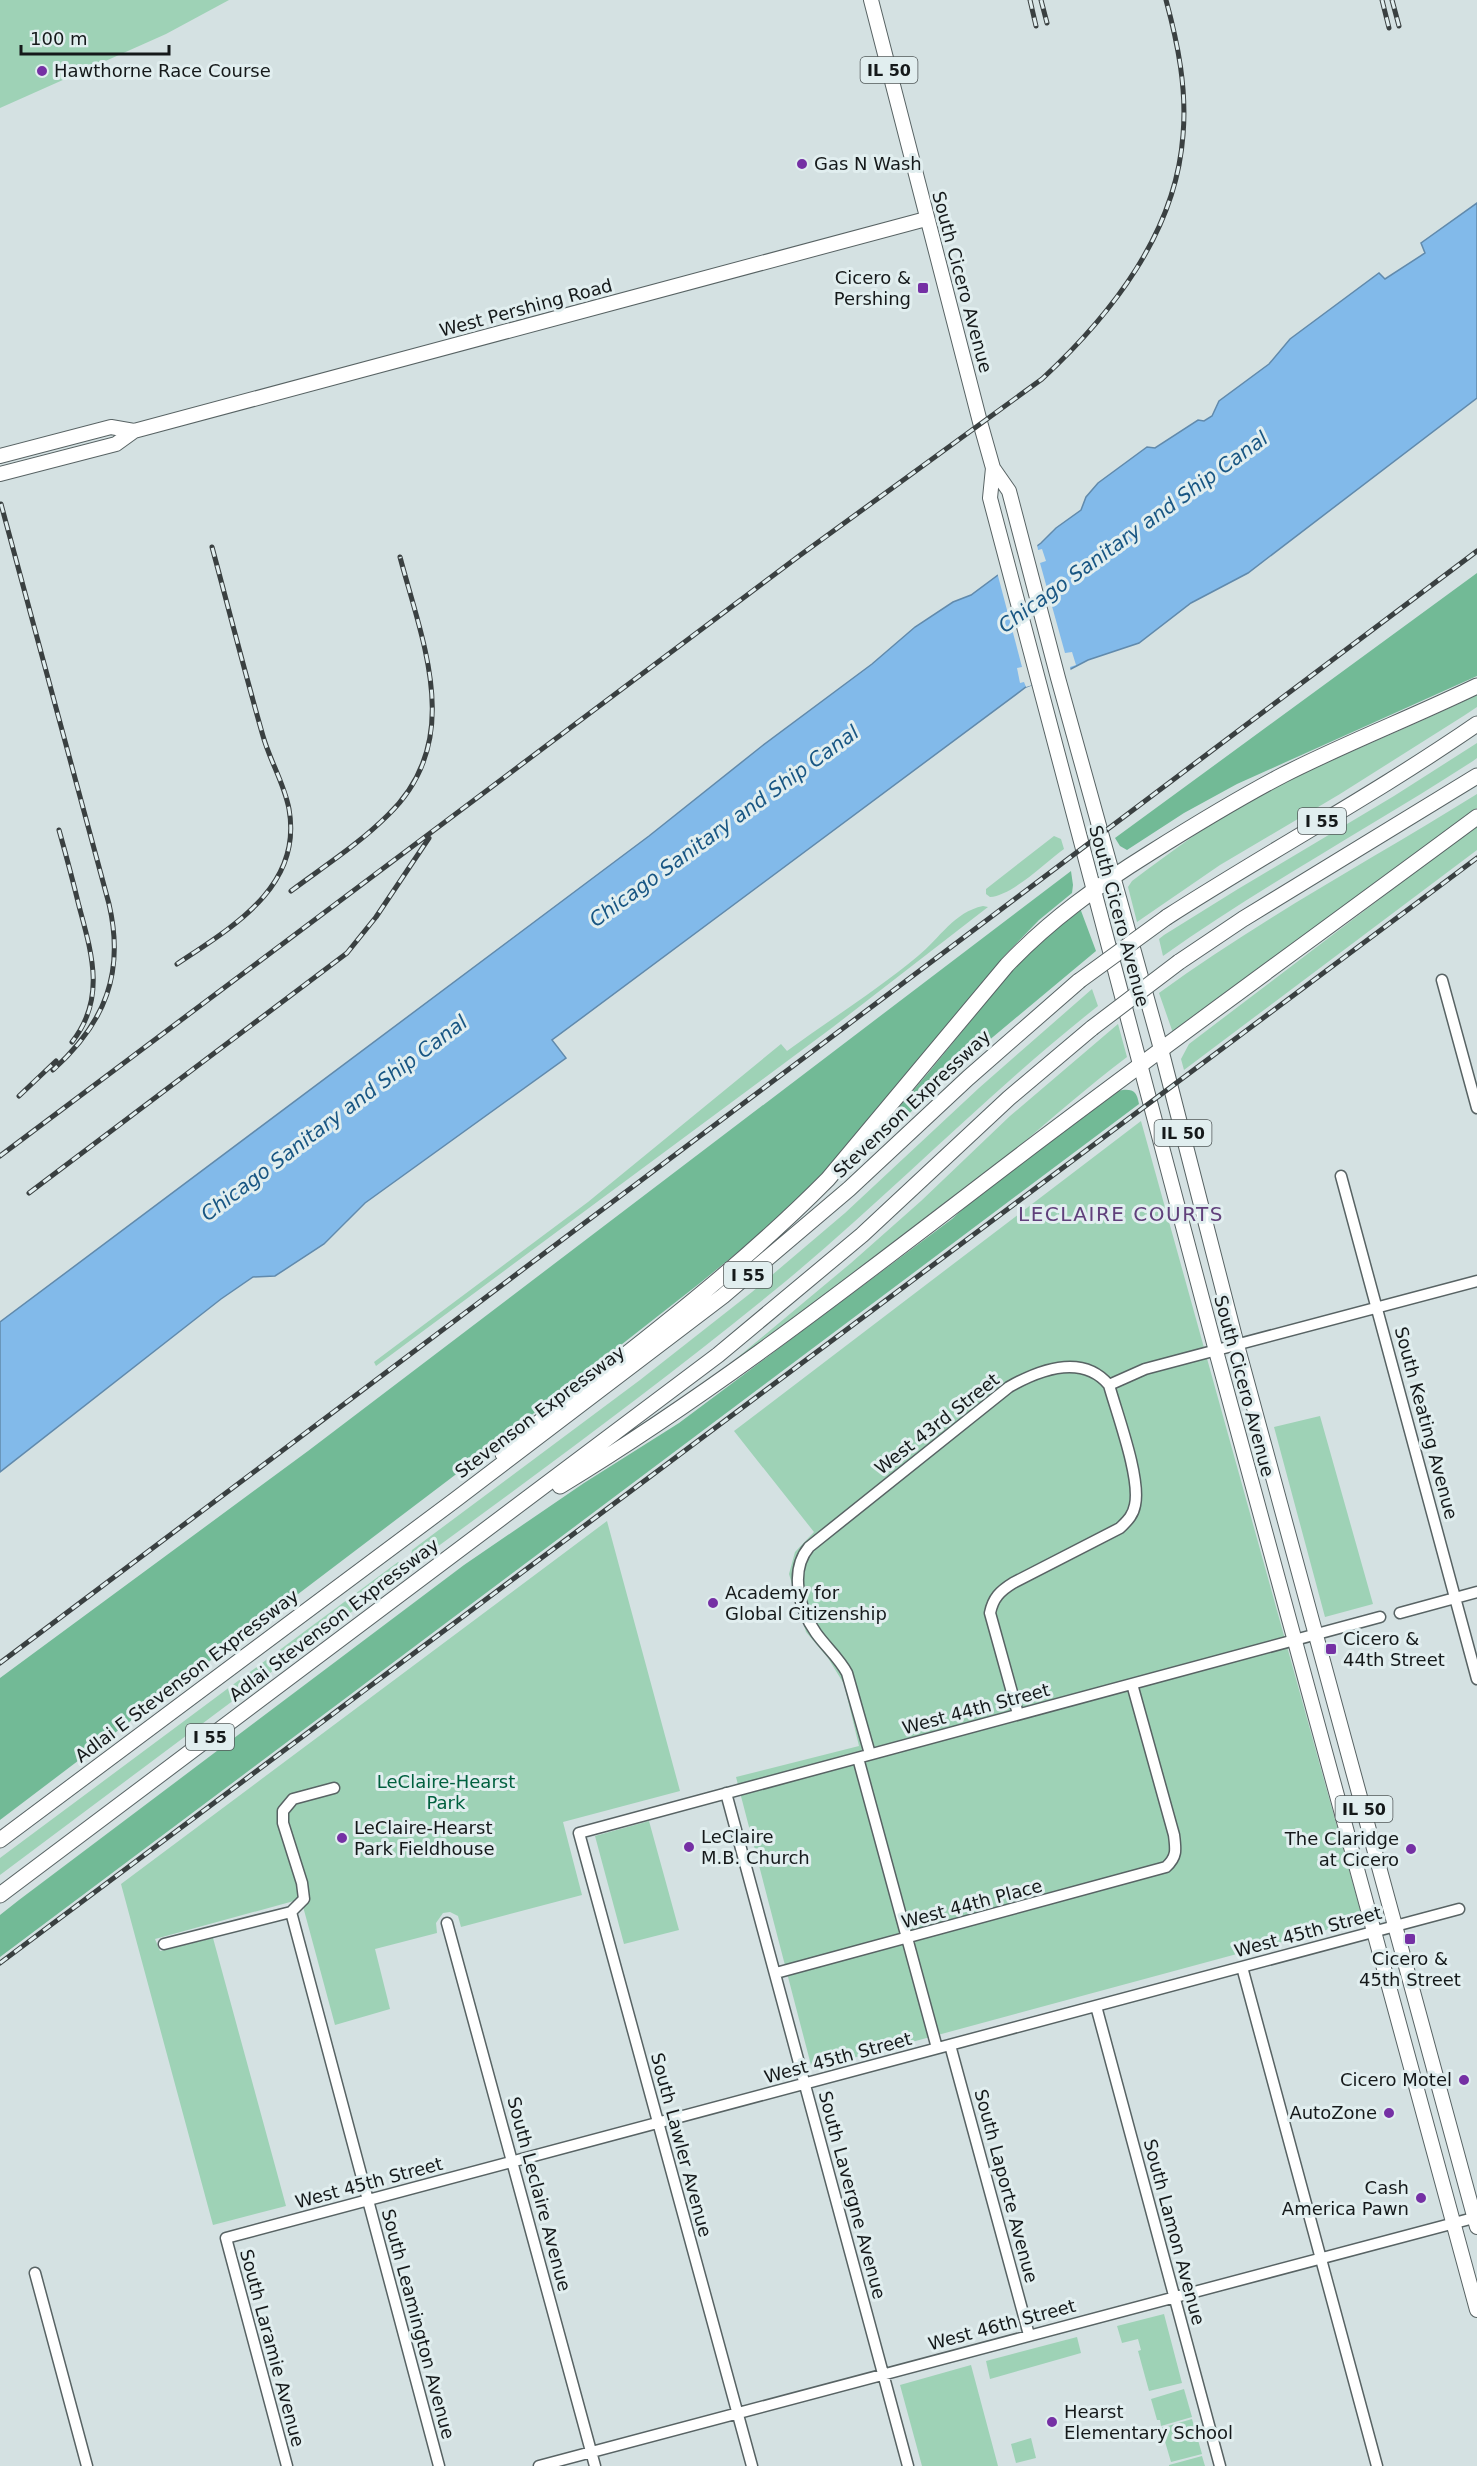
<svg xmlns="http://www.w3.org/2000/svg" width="1477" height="2466" font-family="'DejaVu Sans',sans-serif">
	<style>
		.green { fill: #9ed2b6 }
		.forest { fill: #72ba96 }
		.water { fill: #82baea; stroke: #618aac; stroke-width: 1.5 }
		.pier { fill: #d4e1e2 }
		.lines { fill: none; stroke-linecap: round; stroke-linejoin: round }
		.minor-casing { stroke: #586364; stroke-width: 13 }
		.major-casing { stroke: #586364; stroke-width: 16 }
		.highway-casing { stroke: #586364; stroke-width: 17 }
		.minor { stroke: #fff; stroke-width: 10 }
		.major { stroke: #fff; stroke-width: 14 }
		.highway { stroke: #fff; stroke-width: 15 }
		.rail-casing { stroke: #3a4041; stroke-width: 5 }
		.rail { stroke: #e1eeef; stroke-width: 3; stroke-dasharray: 9; stroke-linecap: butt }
		.highway-bridge-casing { stroke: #586364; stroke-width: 17; stroke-linecap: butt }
		.highway-bridge { stroke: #fff; stroke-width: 15 }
		.poi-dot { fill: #7530a4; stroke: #e1eeef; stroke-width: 2 }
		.labels { text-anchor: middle; stroke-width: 6; stroke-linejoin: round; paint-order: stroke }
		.shield { fill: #e1eeef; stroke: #52595a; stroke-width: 1.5 }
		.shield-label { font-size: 16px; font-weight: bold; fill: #15191a }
		.poi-label { font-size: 18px; fill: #15191a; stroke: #e1eeef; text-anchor: start }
		.street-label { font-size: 18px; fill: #15191a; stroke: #e1eeef }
		.park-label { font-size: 18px; fill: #00603f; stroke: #e1eeef }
		.water-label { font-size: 20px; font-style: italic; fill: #185683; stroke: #e1eeef }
		.neighbourhood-label { font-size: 20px; letter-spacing: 1.5px; fill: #60407b; stroke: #e1eeef }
	</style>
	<rect width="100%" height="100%" fill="#d4e1e2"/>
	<path class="green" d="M0,0H229L166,34L0,108Z
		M1477,695V707L1465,715L1340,794L1220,865L1137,922L1128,887L1132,881C1171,852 1210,822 1253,799C1326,760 1403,731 1477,695Z
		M1477,743V758L1473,761C1371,827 1263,885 1163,956L1159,939L1164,935L1238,889L1394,796Z
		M1477,794V808L1474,810L1173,1033L1159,993C1260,919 1371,860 1477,794Z
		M1477,825V850L1184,1070L1181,1059L1189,1044Z
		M1054,836L1061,839L1064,849C1046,862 1012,896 990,897L986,894V889Z
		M983,906L988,907L833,1027L376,1366L374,1362L588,1202L781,1044L787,1051C831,1019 877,990 918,956C940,938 954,912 983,906Z
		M1092,989L1098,1006C989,1092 893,1192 786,1281C668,1378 545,1468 422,1558L417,1560L411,1556L412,1550L640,1380L752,1292L845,1213L979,1088Z
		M1118,1024L1127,1057C1061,1107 1002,1164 937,1214C866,1270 791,1320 719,1373L851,1263L921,1201L1010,1116Z
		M1141,1121L1363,1920L812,2069L736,1777L859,1746L844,1684L828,1658L806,1632L789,1574L795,1552L814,1532L734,1431Z
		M1320,1416L1373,1604L1325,1617L1274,1427Z
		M607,1521L680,1791L563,1822L582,1895L461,1927L458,1916L450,1912L443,1913L436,1923L437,1933L375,1949L390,2009L335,2025L301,1899L155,1939L160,1951L213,1938L286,2206L213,2225L121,1884Z
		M398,1562L405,1567V1572L0,1875V1858Z
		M649,1821L679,1930L624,1944L595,1836Z
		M1164,2314L1182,2383L1149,2391L1138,2351L1141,2350L1138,2339L1122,2343L1117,2326Z
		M1077,2337L1081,2353L990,2379L986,2361Z
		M971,2365L998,2466H922L900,2385Z
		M1184,2389L1192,2417L1161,2426L1160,2420H1157L1151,2399Z
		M1192,2419L1202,2454L1171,2462L1161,2428Z
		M1031,2438L1036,2458L1016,2463L1011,2444Z
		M1202,2456L1205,2466H1169V2465Z"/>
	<path class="forest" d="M1477,573V676L1237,784L1184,813L1127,850L1120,846L1115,838Z
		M1071,871L1073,885L1072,893L1039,920L1006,954L826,1172L787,1212L700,1283L459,1472L0,1820V1678L308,1451Z
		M1080,908L1096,951L981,1047L834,1183L929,1072L1022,958Z
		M1123,1090C1134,1089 1137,1093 1139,1104L0,1957V1915L19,1900L464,1565L584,1483L679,1423L952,1219L976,1197L1117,1091Z"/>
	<path class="water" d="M1477,203V398L1248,573L1191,603L1139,643L1088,660L1067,671L1026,687L552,1040L566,1058L365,1203L324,1244L275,1276L253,1277L221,1299L0,1472V1322L649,836L762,746L872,664L915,627L953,602L971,595L1041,543L1056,528L1081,510L1086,497L1098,483L1147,447L1155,448L1198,420L1204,421L1212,416L1219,401L1269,364L1290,339L1379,273L1385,279L1425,253L1421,243Z"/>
	<path class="pier" d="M1037,544L1038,550L1042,549L1046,561L1040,563L1065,653L1072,652L1076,665L1070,667L1071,672L1068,674L1026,687L1024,682L1020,683L1017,668L1022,667L997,572Z"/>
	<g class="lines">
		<g class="minor-casing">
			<path id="minor" d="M1442,980L1477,1108
				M1341,1176L1477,1679
				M1109,1385L1145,1369L1477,1281
				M1400,1613L1477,1592
				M870,1754L847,1673C839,1658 826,1647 816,1633C799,1609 789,1571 809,1547L1009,1387C1039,1370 1082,1353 1109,1385C1117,1414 1141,1478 1135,1505C1133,1516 1127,1521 1120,1528L1013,1583C1000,1591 993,1598 990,1613L1018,1714
				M858,1758L937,2048
				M726,1793L908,2466
				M291,1912L439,2466
				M291,1912L304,1899L302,1883L283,1823V1811L293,1799L334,1788
				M447,1923L595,2466
				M164,1944L291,1912
				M1242,1967L1377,2466
				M776,1973L1166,1867C1177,1857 1176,1850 1174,1835L1132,1684
				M1096,2006L1220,2466
				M950,2045L1029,2335
				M35,2273L87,2466
				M287,2466L226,2238L1459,1909
				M539,2466L1477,2217
				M752,2466L579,1833L1380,1617"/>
		</g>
		<g class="major-casing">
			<path id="major" d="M871,0L980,422L993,468L1009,491L1058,678L1161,1049L1237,1345L1477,2227
				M0,456L111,427L134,431
				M993,468L990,498L1216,1351L1477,2310
				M0,474L116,444L134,431L926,219"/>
		</g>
		<g class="highway-casing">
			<path id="highway" d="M1167,917C1270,851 1377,793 1477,724
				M1179,962L1243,919L1477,776
				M503,1454L519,1438C625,1355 733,1275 828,1179L1007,965C1050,920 1097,886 1150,853C1193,826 1237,799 1283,775C1346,743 1413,717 1477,686
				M560,1486C723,1387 872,1268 1023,1153C1173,1039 1326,929 1477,817
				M0,1840L455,1500L723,1296L849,1189L968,1078L1079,981
				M0,1895L718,1355L862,1235L1009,1098L1092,1028"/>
		</g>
		<use href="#minor" class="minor"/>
		<use href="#major" class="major"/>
		<use href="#highway" class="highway"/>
		<g class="rail-casing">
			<path id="rail" d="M1030,0L1036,26
				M1041,0L1047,23
				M1382,0L1389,28
				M1392,0L1399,26
				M1,504L109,904C125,973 105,1023 53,1070
				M59,830C66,855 73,881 79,906C92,954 106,999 72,1042
				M291,891C323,867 359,844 388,815C465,741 423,644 400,557
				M177,964C232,927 303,887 289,809C284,783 270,761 263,736C245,673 229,610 212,547
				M19,1096L56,1061
				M0,1156L799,556L1042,379C1111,315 1176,233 1183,135C1187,89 1178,44 1166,0
				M29,1193L347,953L376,917L429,838
				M0,1663L1477,551
				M0,1963L1477,858"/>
		</g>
		<use href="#rail" class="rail"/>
		<g class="highway-bridge-casing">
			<path id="highway-bridge" d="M1079,981L1167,917
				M1092,1028L1179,962"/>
		</g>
		<use href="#highway-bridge" class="highway-bridge"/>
	</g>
	<g class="poi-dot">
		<circle cx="42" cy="71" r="6"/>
		<circle cx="802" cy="164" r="6"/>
		<rect x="917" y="282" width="12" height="12" rx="3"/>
		<circle cx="713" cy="1603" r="6"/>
		<rect x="1325" y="1643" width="12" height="12" rx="3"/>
		<circle cx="342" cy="1838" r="6"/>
		<circle cx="689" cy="1847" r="6"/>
		<circle cx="1411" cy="1849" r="6"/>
		<rect x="1404" y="1933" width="12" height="12" rx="3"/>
		<circle cx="1464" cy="2080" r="6"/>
		<circle cx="1389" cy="2113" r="6"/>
		<circle cx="1421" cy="2198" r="6"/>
		<circle cx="1052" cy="2422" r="6"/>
	</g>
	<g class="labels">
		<g class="shield">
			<rect x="860.5" y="57" width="57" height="26" rx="4.5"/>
			<rect x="1298" y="808" width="48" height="26" rx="4.5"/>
			<rect x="1154.5" y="1120" width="57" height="26" rx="4.5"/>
			<rect x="724" y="1262" width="48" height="26" rx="4.5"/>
			<rect x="186" y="1724" width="48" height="26" rx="4.5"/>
			<rect x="1335.5" y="1796" width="57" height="26" rx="4.5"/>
		</g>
		<g class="shield-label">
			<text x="889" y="76">IL 50</text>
			<text x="1322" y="827">I 55</text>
			<text x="1183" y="1139">IL 50</text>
			<text x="748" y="1281">I 55</text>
			<text x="210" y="1743">I 55</text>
			<text x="1364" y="1815">IL 50</text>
		</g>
		<g class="poi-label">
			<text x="54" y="77">Hawthorne Race Course</text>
			<text x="814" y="170">Gas N Wash</text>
			<text x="911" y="284" text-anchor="end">Cicero &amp;<tspan x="911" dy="21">Pershing</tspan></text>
			<text x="725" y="1599">Academy for<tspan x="725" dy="21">Global Citizenship</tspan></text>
			<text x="1343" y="1645">Cicero &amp;<tspan x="1343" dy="21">44th Street</tspan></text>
			<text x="354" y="1834">LeClaire-Hearst<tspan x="354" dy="21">Park Fieldhouse</tspan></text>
			<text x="701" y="1843">LeClaire<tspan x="701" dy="21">M.B. Church</tspan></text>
			<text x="1399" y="1845" text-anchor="end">The Claridge<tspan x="1399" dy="21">at Cicero</tspan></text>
			<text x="1410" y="1965" text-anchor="middle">Cicero &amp;<tspan x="1410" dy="21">45th Street</tspan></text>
			<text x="1452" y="2086" text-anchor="end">Cicero Motel</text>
			<text x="1377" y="2119" text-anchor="end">AutoZone</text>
			<text x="1409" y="2194" text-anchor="end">Cash<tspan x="1409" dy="21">America Pawn</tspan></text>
			<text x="1064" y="2418">Hearst<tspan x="1064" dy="21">Elementary School</tspan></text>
		</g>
		<g class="street-label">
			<text transform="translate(962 282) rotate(75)" y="6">South Cicero Avenue</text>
			<text transform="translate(526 308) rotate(-15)" y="6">West Pershing Road</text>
			<text transform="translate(1119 916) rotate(75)" y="6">South Cicero Avenue</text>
			<text transform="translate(912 1104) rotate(-43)" y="6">Stevenson Expressway</text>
			<text transform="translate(1244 1386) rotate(75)" y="6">South Cicero Avenue</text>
			<text transform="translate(540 1412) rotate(-37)" y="6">Stevenson Expressway</text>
			<text transform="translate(1426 1423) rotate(75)" y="6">South Keating Avenue</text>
			<text transform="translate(937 1424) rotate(-38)" y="6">West 43rd Street</text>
			<text transform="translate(334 1620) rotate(-37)" y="6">Adlai Stevenson Expressway</text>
			<text transform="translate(187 1676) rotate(-37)" y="6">Adlai E Stevenson Expressway</text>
			<text transform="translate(976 1709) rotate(-15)" y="6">West 44th Street</text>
			<text transform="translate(972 1904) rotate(-15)" y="6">West 44th Place</text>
			<text transform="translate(1308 1932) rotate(-15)" y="6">West 45th Street</text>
			<text transform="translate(838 2058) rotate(-15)" y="6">West 45th Street</text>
			<text transform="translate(681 2145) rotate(75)" y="6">South Lawler Avenue</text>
			<text transform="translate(369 2183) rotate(-15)" y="6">West 45th Street</text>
			<text transform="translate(1006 2186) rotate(75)" y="6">South Laporte Avenue</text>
			<text transform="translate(539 2194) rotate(75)" y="6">South Leclaire Avenue</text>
			<text transform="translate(852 2195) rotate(75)" y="6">South Lavergne Avenue</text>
			<text transform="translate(1174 2232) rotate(75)" y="6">South Lamon Avenue</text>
			<text transform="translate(418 2324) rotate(75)" y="6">South Leamington Avenue</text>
			<text transform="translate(1002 2325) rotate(-15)" y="6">West 46th Street</text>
			<text transform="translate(272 2348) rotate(75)" y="6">South Laramie Avenue</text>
		</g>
		<g class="park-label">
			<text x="446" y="1788">LeClaire-Hearst<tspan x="446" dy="21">Park</tspan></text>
		</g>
		<g class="water-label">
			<text transform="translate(1133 532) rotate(-36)" y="7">Chicago Sanitary and Ship Canal</text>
			<text transform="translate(724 826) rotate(-36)" y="7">Chicago Sanitary and Ship Canal</text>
			<text transform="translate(334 1118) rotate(-37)" y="7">Chicago Sanitary and Ship Canal</text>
		</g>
		<g class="neighbourhood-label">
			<text x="1121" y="1221">LECLAIRE COURTS</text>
		</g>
	</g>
	<path d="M21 45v9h148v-9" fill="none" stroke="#15191a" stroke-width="3"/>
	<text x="30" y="45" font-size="18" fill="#15191a" stroke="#e1eeef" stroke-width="4.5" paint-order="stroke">100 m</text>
</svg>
